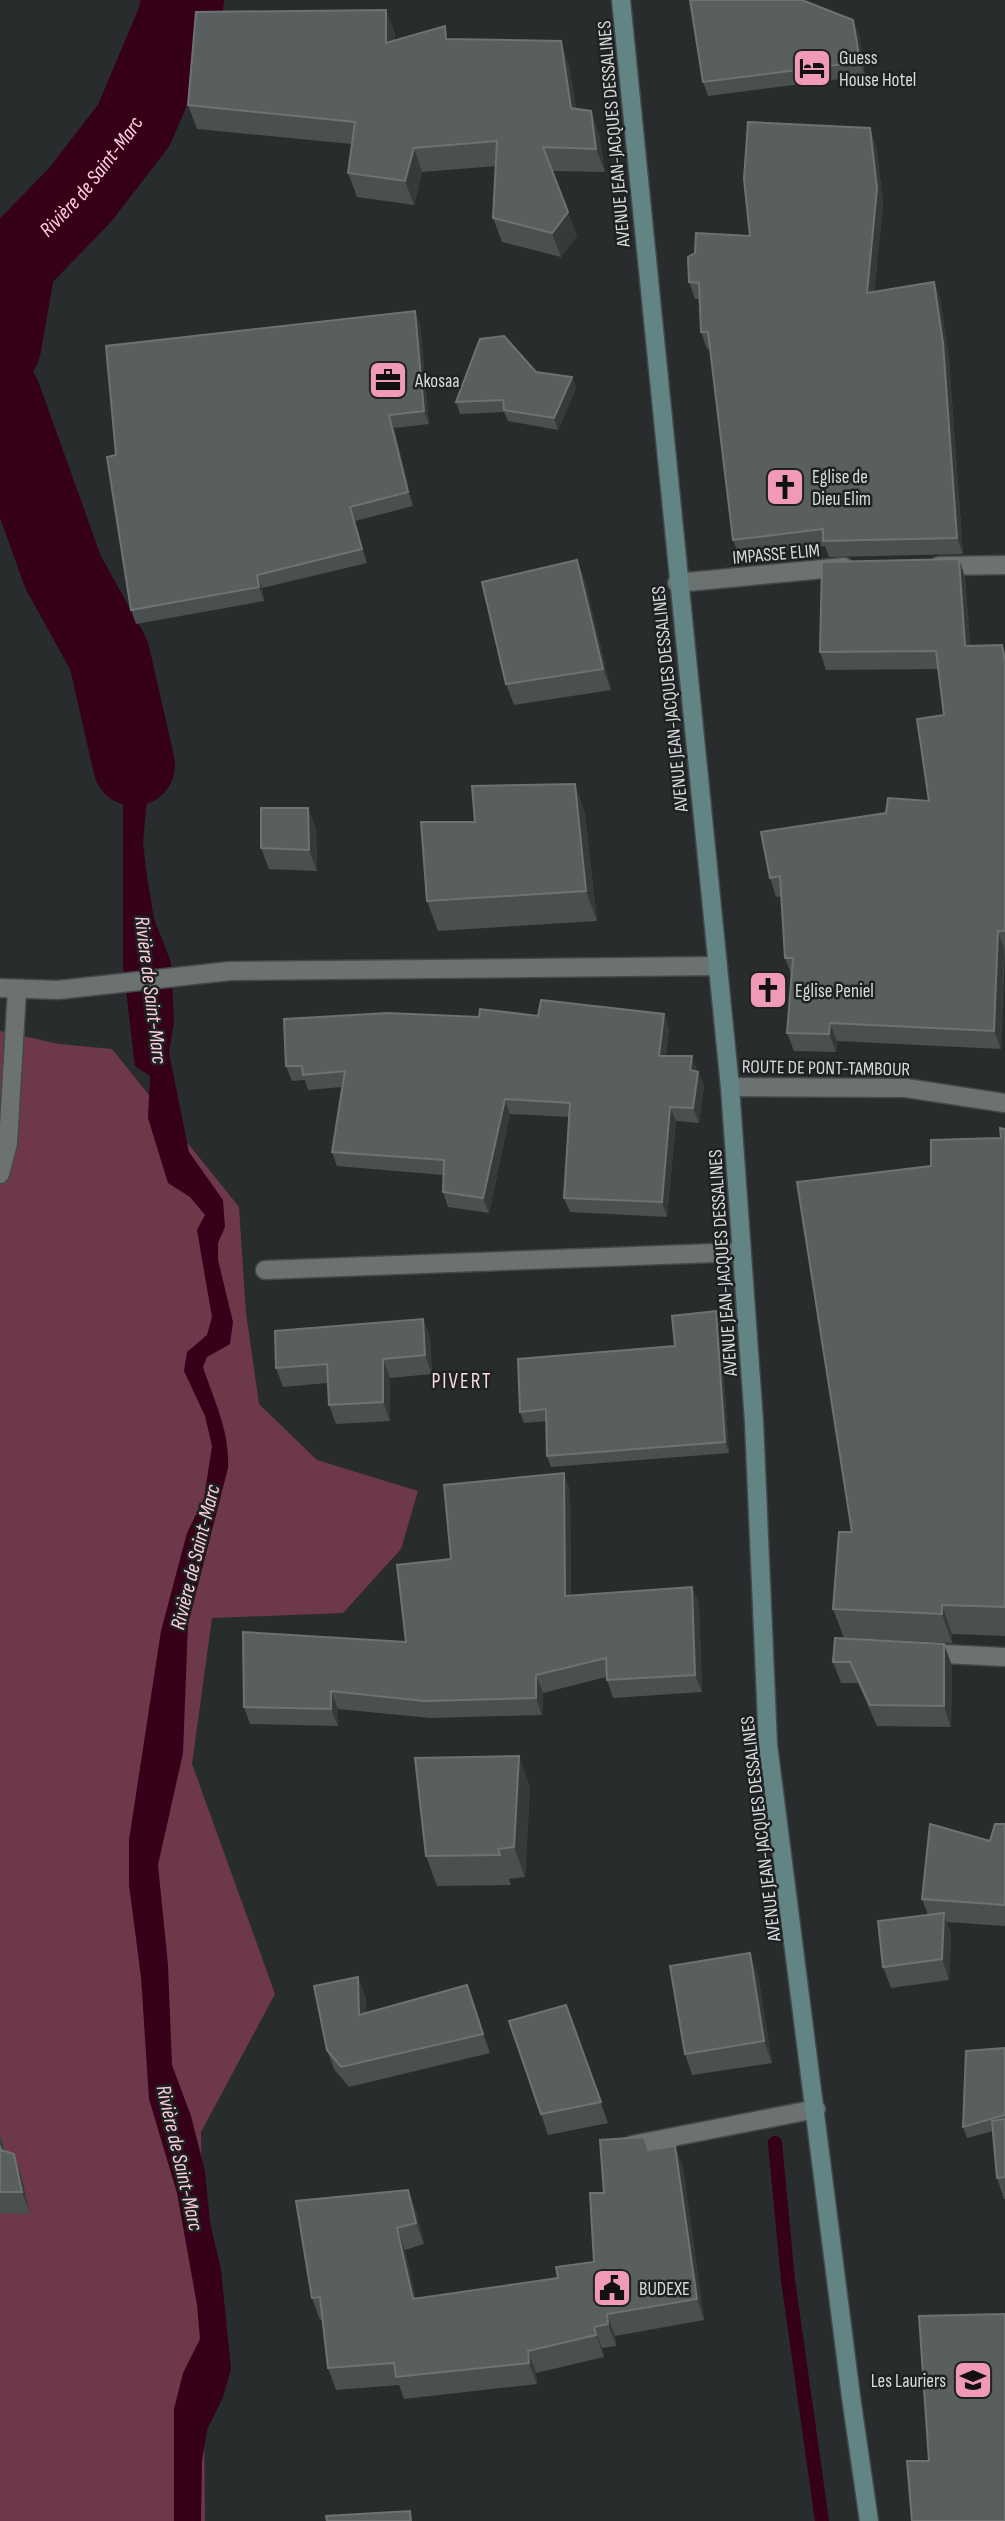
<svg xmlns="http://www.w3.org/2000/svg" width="1005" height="2521" font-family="'Sofia Sans Condensed',sans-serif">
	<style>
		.green { fill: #6e384b }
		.water { fill: #360018 }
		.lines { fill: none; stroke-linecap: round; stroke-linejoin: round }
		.stream { stroke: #360018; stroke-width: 14 }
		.river { stroke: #360018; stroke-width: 82 }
		.lane-casing { stroke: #444848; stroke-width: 21 }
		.street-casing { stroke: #444848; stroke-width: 21 }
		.secondary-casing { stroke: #444848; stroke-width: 21 }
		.lane { stroke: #6c7171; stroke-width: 18 }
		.street { stroke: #6c7171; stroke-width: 18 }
		.secondary { stroke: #638484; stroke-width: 18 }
		.wall { fill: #4a4f4f }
		.shaded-wall { fill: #363a3a }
		.building { fill: #595e5e; stroke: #6d7272; stroke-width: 2 }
		.labels { text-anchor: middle; stroke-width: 5; stroke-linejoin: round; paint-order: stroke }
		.poi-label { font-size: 19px; fill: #d9dcdc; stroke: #1e2222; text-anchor: start }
		.street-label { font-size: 19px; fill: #d9dcdc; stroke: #1e2222 }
		.water-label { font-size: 21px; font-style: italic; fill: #ffcedd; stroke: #1e2222 }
		.neighbourhood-label { font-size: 21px; letter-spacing: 2px; fill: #fbd9e3; stroke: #1e2222 }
	</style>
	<rect width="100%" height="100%" fill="#282c2c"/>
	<path class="green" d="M0,1031L59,1044L112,1049L239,1207L246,1313L259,1404L317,1460L418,1491L401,1549L343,1613L212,1618L192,1764L275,1994L201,2132L205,2521H0Z"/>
	<path class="water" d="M109,655L125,668L144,746L147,799L143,843L147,877L154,919L171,962L174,1022L169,1053L189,1152L223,1200L225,1227L218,1243V1260L233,1322L230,1344L207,1357L203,1367C214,1401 230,1431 228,1468L188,1624L183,1753L158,1865L168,1965L172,2065L191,2116L205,2171L210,2222L221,2270L231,2369L223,2397L207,2430L202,2461L201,2521H174V2409L183,2373L200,2339L197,2305L177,2193L149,2099L141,1977L129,1885V1840L161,1631L187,1533L204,1498L212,1446L205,1416L184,1371L187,1352L207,1335L212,1317L197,1230L205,1215L190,1197L168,1183L148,1118L150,1076L135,1066L123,966V770L108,670Z"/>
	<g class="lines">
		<path class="stream" d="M775,2143L788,2280L822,2521"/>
		<g class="river">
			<path id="s1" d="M0,347L15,262L80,195L134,125L177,23L183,0"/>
			<path d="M0,396L63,572L109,655L134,765"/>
		</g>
		<g class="lane-casing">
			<path id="lane" d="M0,1174L8,1143L17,990"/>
		</g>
		<g class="street-casing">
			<path id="street" d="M939,566L1005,565
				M677,583L844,567
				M0,988L58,990L230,971L718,966
				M730,1087L906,1088L1005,1103
				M265,1270L741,1252
				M924,1653L1005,1657
				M632,2145L816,2109"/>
		</g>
		<g class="secondary-casing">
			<path id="secondary" d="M621,0L730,1087L754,1422L768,1745L851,2397L869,2521"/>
		</g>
		<use href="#lane" class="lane"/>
		<use href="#street" class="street"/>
		<use href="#secondary" class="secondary"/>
	</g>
	<path class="wall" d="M386,10L395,34V40L450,39L569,65L576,109L591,111L599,135L605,172L552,171L577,236L561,257L502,242L493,218L496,166L422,172L414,205L357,197L348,173L352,144L197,129L188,105Z
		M859,34L865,76L708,96L703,82Z
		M876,144L883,204L874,292L934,282L940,298L949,360L963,554L829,557L825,546L739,556L733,540L710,348L707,349L701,332L700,299H695L689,282L750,236Z
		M415,311L420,325L429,424L394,428L413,506L355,521L367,563L262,588L264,601L136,624L131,610L116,455Z
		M536,372L572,377L576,388L558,430L508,421L504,412L460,414L456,402Z
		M959,559L965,577L970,645H1002L1005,652V949L1001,1049L837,1041L836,1052L794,1051L787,1033L792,976L785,958L781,896L776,897L770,878L886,813L929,801L944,715L938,669L826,670L820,652Z
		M577,560L585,581L611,690L514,705L506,684Z
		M575,784L585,814L597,921L438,931L427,901Z
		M308,808L316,829L317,871L269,869L261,848Z
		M664,1014L669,1029L666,1056L697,1070L704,1086L699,1123L676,1121L667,1217L570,1212L564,1198L569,1117L510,1114L489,1213L448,1207L443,1192V1175L337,1166L332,1152L342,1087L308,1090L305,1080L292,1081L286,1066L479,1017Z
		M1005,1129V1636L952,1634V1643L844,1638L833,1609L852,1532L931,1166L1001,1138Z
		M716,1311L720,1323L729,1453L551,1467L547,1456V1421L524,1423L520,1412L675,1346Z
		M423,1319L430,1338L432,1374L390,1378V1421L336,1424L329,1405L328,1383L283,1387L276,1368Z
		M570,1490L571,1595L692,1587L699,1604L702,1692L613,1698L606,1677L543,1693L542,1715L430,1718L338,1709V1726L250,1724L244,1707L406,1642L451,1559Z
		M835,1638L952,1666L951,1727L877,1726L858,1683H841L833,1662Z
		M530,1786L525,1877L509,1879L511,1885L437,1886L426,1856Z
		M1005,1824V1926L947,1922L951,1934L949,1980L891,1988L883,1967L928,1915L922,1899L990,1841Z
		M758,1975L772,2063L692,2075L685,2054Z
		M366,1997V2013L474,2004L490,2053L349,2087L334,2069L327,2050Z
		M566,2005L608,2123L548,2135L541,2114Z
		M1005,2048V2199H1004L997,2178L993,2131L967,2138L963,2127Z
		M0,2134L5,2151L21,2175L30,2214L0,2213Z
		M675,2146L683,2168L704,2320L615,2336L616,2346L602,2348L604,2357L536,2373L537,2384L404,2399L399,2385L336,2390L328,2368L322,2319L320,2320L312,2298L416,2211L424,2244L405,2250L416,2299L558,2278L594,2262L604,2193L649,2150Z"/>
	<path class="shaded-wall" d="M386,10L395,34V67L386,43Z
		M853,20L859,34L865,76L860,62Z
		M561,41L569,65L580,132L571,108Z
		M591,111L599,135L605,172L596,149Z
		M870,128L876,144L883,204L873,309L867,293Z
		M414,148L422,172L414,205L405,181Z
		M568,212L577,236L561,257L552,233Z
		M934,282L940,298L949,360L963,554L957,538Z
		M415,311L420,325L429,424L424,411Z
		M572,377L576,388L558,430L554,418Z
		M389,415L394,428L413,506L408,492Z
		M350,507L355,521L367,563L362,549Z
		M959,559L965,577L972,664L965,646Z
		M577,560L585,581L611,690L603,669Z
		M257,575L262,588L264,601L259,587Z
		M575,784L585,814L597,921L586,891Z
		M308,808L316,829L317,871L309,850Z
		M998,931L1004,949L1001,1049L994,1031Z
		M664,1014L669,1029L664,1070L659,1056Z
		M830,1023L837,1041L836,1052L829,1034Z
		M692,1056L697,1070L695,1085L690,1070Z
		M698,1072L704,1086L699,1123L693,1108Z
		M505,1099L510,1114L489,1213L483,1198Z
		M670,1107L676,1121L667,1217L662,1202Z
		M716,1311L720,1323L729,1453L725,1442Z
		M423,1319L430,1338L432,1374L425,1355Z
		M383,1359L390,1378V1421L383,1402Z
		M564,1473L570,1490L571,1614L565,1596Z
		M692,1587L699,1604L702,1692L695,1675Z
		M942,1605L952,1634V1643L942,1614Z
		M944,1644L952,1666L951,1727L944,1706Z
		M536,1675L543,1693L542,1715L536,1698Z
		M331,1691L338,1709V1726L331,1709Z
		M519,1756L530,1786L525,1877L514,1847Z
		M944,1913L951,1934L949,1980L942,1959Z
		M750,1953L758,1975L772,2063L764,2041Z
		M358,1977L366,1997V2035L359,2015Z
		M467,1985L474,2004L490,2053L483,2034Z
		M0,2134L2,2141L9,2172L1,2150Z
		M675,2146L683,2168L704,2320L697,2299Z
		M14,2154L21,2175L30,2214L22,2192Z
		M408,2190L416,2211L424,2244L416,2223Z
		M397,2228L405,2250L421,2321L413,2299Z
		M607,2314L615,2336L616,2346L608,2324Z
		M594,2327L602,2348L604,2357L596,2335Z
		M528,2351L536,2373L537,2384L529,2363Z"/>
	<path class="building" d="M690,0H802L853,20L860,62L703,82Z
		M386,10V43L445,26L446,39L561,41L571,108L591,111L596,149L543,147L568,212L552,233L493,218L497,141L414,148L405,181L348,173L355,122L188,105L196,12Z
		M748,122L870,128L877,188L867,293L934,282L943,343L957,538L823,541V529L733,540L708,332H701L699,283L689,282L688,257L695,253L696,233L750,236L744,179Z
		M415,311L424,411L389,415L408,492L350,507L362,549L257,575L259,587L131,610L107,457L116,455L106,346Z
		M504,336L536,372L572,377L554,418L504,410L503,400L456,402L480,339Z
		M959,559L965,646L1002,645L1005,662V931H998L994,1031L830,1023L829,1034L787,1033L793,958H785L780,876L770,878L761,832L886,813L888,798L929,801L917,719L944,715L936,651L820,652L822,562Z
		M577,560L603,669L506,684L482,582Z
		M575,784L586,891L427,901L421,822H475L472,786Z
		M261,808H308L309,850L261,848Z
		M541,1000L664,1014L659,1056H692L690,1070L698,1072L693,1108L670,1107L662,1202L564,1198L570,1103L505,1099L483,1198L443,1192L444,1160L332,1152L345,1071L303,1075L302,1066H286L284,1019L388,1013L479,1017L480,1009L538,1016Z
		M1000,1128L1005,1129V1607L942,1605V1614L833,1609L839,1532H852L797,1182L931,1166V1140L1001,1138Z
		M716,1311L725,1442L547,1456L546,1409L520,1412L518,1359L675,1346L672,1316Z
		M423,1319L425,1355L383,1359V1402L329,1405L327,1364L276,1368L275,1331Z
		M564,1473L565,1596L692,1587L695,1675L607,1680L606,1658L536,1675V1698L424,1701L331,1691V1709L244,1707L243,1632L406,1642L397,1565L451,1559L444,1485Z
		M835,1638L944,1644V1706L870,1705L850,1662H833Z
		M519,1756L514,1847L498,1849L500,1855L426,1856L415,1758Z
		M930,1824L990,1841L995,1824H1005V1905L922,1899Z
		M944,1913L942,1959L883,1967L878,1921Z
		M750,1953L764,2041L685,2054L670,1966Z
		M358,1977L359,2015L467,1985L483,2034L341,2067L327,2050L314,1986Z
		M566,2005L601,2102L541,2114L509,2021Z
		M1005,2048V2115L963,2127L966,2051Z
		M1005,2119V2177L997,2178L992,2121Z
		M644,2137L648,2150L675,2146L697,2299L607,2314L608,2324L594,2327L596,2335L528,2351L529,2363L396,2377L394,2363L328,2368L320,2297L312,2298L296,2201L408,2190L416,2223L397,2228L413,2299L558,2278L556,2267L594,2262L590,2193H604L600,2140Z
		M0,2146L1,2150L14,2154L22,2192H0Z
		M1005,2314V2521H912L907,2461H929L919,2316Z
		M410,2511L411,2521H327L326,2516Z"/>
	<defs>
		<g id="hotel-square" transform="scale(2.0125)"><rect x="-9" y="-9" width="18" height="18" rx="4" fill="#f09ab6" stroke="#1e2222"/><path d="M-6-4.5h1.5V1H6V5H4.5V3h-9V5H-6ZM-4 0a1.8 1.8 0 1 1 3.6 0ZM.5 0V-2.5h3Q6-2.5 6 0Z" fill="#111"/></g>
		<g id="office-square" transform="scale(2.0125)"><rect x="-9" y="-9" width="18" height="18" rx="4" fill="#f09ab6" stroke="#1e2222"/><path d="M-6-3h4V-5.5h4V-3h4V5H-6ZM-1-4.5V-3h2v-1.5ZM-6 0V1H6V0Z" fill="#111"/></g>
		<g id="church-square" transform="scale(2.0125)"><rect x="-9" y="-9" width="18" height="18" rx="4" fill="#f09ab6" stroke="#1e2222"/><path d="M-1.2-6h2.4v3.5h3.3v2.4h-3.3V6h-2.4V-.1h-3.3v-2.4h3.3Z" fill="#111"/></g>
		<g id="civic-square" transform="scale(2.0125)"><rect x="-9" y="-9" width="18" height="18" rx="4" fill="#f09ab6" stroke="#1e2222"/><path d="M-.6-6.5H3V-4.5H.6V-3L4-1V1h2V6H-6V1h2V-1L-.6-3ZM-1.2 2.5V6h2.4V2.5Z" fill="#111"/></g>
		<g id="school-square" transform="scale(2.0125)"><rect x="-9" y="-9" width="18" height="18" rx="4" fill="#f09ab6" stroke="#1e2222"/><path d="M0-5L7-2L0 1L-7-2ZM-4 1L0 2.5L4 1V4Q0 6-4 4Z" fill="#111"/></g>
	</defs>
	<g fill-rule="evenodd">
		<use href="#hotel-square" x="812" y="68"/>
		<use href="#office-square" x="388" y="380"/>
		<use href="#church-square" x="785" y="487"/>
		<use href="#church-square" x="768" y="990"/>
		<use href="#civic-square" x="612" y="2288"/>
		<use href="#school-square" x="973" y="2380"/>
	</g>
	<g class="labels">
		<g class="poi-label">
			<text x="839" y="64">Guess<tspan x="839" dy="22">House Hotel</tspan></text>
			<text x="415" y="387">Akosaa</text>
			<text x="812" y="483">Eglise de<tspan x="812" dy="22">Dieu Elim</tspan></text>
			<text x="795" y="997">Eglise Peniel</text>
			<text x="639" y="2295">BUDEXE</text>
			<text x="946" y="2387" text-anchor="end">Les Lauriers</text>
		</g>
		<g class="street-label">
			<text transform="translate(613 134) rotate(-95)" y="7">AVENUE JEAN-JACQUES DESSALINES</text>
			<text transform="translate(776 553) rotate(-5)" y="7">IMPASSE ELIM</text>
			<text transform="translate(669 699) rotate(-96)" y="7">AVENUE JEAN-JACQUES DESSALINES</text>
			<text transform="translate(826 1067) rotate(1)" y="7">ROUTE DE PONT-TAMBOUR</text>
			<text transform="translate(722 1263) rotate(-94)" y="7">AVENUE JEAN-JACQUES DESSALINES</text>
			<text transform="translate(760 1829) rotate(-97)" y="7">AVENUE JEAN-JACQUES DESSALINES</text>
		</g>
		<g class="water-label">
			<text dy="7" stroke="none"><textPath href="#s1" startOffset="201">Rivière de Saint-Marc</textPath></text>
			<text transform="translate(151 990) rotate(83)" y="7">Rivière de Saint-Marc</text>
			<text transform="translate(195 1557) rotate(-76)" y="7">Rivière de Saint-Marc</text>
			<text transform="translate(180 2158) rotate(77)" y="7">Rivière de Saint-Marc</text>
		</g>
		<g class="neighbourhood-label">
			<text x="462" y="1388">PIVERT</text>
		</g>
	</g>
</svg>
